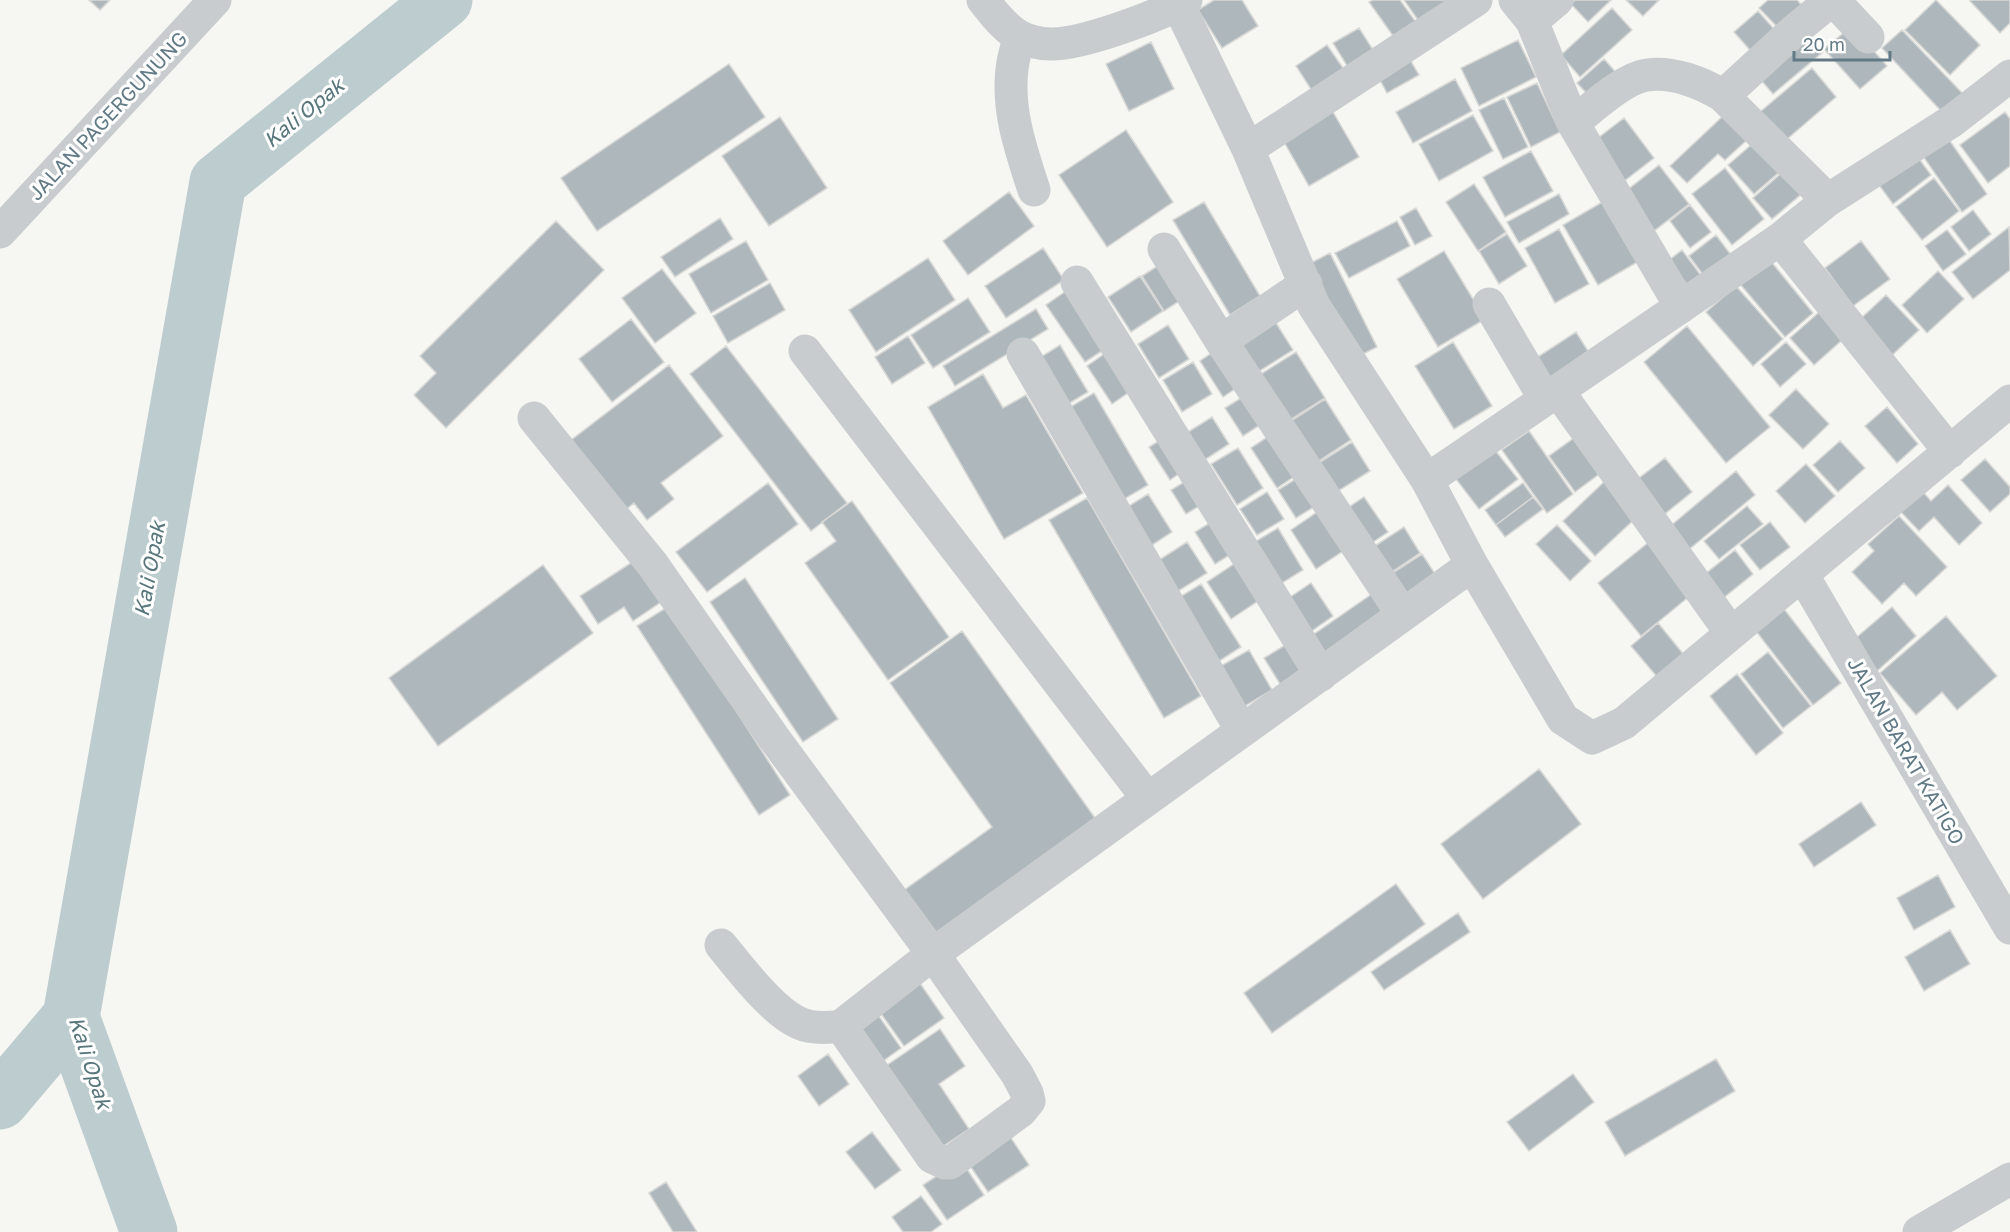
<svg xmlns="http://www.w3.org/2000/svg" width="2010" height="1232" font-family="'Golos Text',sans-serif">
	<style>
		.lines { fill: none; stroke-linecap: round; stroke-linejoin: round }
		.river { stroke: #bdcccf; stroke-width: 57 }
		.building { fill: #aeb8bc; stroke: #d7d7d5; stroke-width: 1.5 }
		.minor { stroke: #c8ccce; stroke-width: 33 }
		.labels { text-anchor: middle; stroke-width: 6; stroke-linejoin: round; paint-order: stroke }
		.street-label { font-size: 20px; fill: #627a86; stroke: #fff }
		.water-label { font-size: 21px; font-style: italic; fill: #58767c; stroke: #fff }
	</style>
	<rect width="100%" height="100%" fill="#f6f6f2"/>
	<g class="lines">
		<path class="river" d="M0,1101L71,1017
			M149,1232L71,1017L218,182L444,0"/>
	</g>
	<path class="building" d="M89,0H110L100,10Z
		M1214,0H1242L1258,26L1222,48L1198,10Z
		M1373,0H1400L1418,25L1396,40L1369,2Z
		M1404,0H1453L1420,23Z
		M1575,0H1611L1588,22L1571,4Z
		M1626,0H1659L1643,16Z
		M1768,0H1797L1808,12L1784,34L1759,8Z
		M1936,0L1980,45L1950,75L1905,30Z
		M1972,0H2010V23L2000,33L1970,1Z
		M1612,8L1632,30L1580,77L1561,55Z
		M1758,11L1781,37L1757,58L1734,32Z
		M1852,26L1887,66L1860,89L1824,49Z
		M1359,28L1375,53L1349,69L1333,43Z
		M1804,29L1823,52L1773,94L1754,72Z
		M1902,30L1963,94L1943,113L1882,48Z
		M1518,40L1536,77L1479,106L1461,68Z
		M1151,42L1174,89L1129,111L1106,64Z
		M1327,45L1348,75L1316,97L1296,66Z
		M1405,51L1419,75L1387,93L1374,69Z
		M1604,59L1620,77L1593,100L1577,83Z
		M729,64L765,117L597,231L561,178Z
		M1812,68L1836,97L1779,146L1754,117Z
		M1455,79L1472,111L1413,143L1396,112Z
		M1537,83L1560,132L1531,147L1507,97Z
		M1504,98L1528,147L1503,159L1479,110Z
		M1329,105L1359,157L1309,186L1279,133Z
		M2005,112L2010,119V166L1988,183L1960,145Z
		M1473,115L1493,151L1439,181L1419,144Z
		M1724,115L1747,140L1725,160L1718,154L1687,183L1670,166Z
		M780,117L827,188L769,226L722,156Z
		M1624,118L1654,158L1619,185L1589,145Z
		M1126,130L1173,202L1107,247L1059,175Z
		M1945,134L1987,194L1962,212L1920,152Z
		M1758,139L1784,168L1754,194L1728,165Z
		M1531,151L1553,191L1505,217L1483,177Z
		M1914,152L1931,175L1893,204L1876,181Z
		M1659,165L1689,204L1650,234L1621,195Z
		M1725,168L1764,219L1732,245L1692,194Z
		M1786,169L1805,191L1772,219L1753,198Z
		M1934,178L1959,211L1922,240L1896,207Z
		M1474,184L1506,232L1478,251L1446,202Z
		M1009,192L1034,226L968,275L943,241Z
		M1559,194L1569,214L1519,243L1507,222Z
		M1611,197L1646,257L1598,285L1563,225Z
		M1204,202L1260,296L1230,315L1173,220Z
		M1690,205L1711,232L1690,248L1670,221Z
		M1416,208L1432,236L1415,245L1400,217Z
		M1973,210L1991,234L1969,251L1951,227Z
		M720,218L733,239L675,277L661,257Z
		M556,221L604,270L446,428L414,395L436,373L420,356Z
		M1397,221L1410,246L1349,278L1335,253Z
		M2009,227L2010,270L1973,299L1952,272Z
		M1559,229L1589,284L1555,303L1525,248Z
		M1947,230L1966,254L1943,271L1925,246Z
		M1507,234L1527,266L1499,284L1479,251Z
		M1716,235L1731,255L1704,276L1689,256Z
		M746,241L768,280L711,313L689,274Z
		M1861,241L1890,279L1853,306L1825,268Z
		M1043,248L1064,280L1006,318L985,286Z
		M1682,250L1702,277L1689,287L1668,261Z
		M1444,251L1485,319L1438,347L1397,279Z
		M1330,253L1377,347L1353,359L1307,265Z
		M928,258L955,300L876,352L849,310Z
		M1769,259L1813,313L1785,337L1740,284Z
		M1167,260L1189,295L1164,311L1142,276Z
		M662,269L696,313L655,343L622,298Z
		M1938,271L1964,299L1927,333L1902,305Z
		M1140,276L1163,311L1131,332L1108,297Z
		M770,283L785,310L728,343L713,316Z
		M1736,286L1783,339L1753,366L1706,312Z
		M1069,289L1108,347L1085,362L1046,305Z
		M1886,295L1919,330L1889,358L1856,323Z
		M968,298L990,332L933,368L911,335Z
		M1826,306L1850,333L1814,365L1790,338Z
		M1036,309L1048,329L955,386L943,366Z
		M1271,315L1293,350L1258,372L1236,337Z
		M631,319L664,362L612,402L579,359Z
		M1168,325L1189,359L1159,378L1138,344Z
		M1687,326L1770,427L1726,463L1644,362Z
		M1576,332L1593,359L1548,389L1530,362Z
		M908,336L925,363L892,384L875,357Z
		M1453,342L1492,406L1454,429L1415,366Z
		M1786,342L1806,364L1780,387L1761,364Z
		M1060,345L1088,392L1063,407L1036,360Z
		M726,346L847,503L811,531L690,374Z
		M1222,346L1245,382L1223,397L1200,361Z
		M1110,350L1135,388L1112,404L1087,366Z
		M1296,352L1325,398L1290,420L1261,374Z
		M1193,362L1212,394L1182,412L1163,380Z
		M669,365L723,436L661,483L674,499L647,520L634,503L624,511L570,441Z
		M983,374L1003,408L1026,395L1083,493L1004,539L928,407Z
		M1796,389L1829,424L1803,449L1769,415Z
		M1094,393L1148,485L1119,502L1065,410Z
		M1249,393L1266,421L1243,436L1225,408Z
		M1325,399L1351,440L1316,463L1291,421Z
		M1887,407L1918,444L1897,463L1865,426Z
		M1212,417L1229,444L1197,465L1180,437Z
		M1529,431L1573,494L1547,513L1502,450Z
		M1581,433L1606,469L1575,492L1549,456Z
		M1272,434L1298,474L1277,488L1251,448Z
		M1167,436L1187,468L1170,480L1149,447Z
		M1840,441L1865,468L1838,492L1813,465Z
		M1352,442L1370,471L1335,493L1317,464Z
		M1238,448L1263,488L1237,505L1211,464Z
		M1494,449L1518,479L1479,509L1456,479Z
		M1665,458L1692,492L1661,517L1634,482Z
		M1985,459L2010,487V494L1990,512L1961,480Z
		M1806,464L1835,496L1805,523L1776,491Z
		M1736,471L1755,495L1687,551L1668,528Z
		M1299,477L1317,505L1296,518L1278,490Z
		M1191,478L1206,502L1186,514L1171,490Z
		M1606,480L1639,515L1595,556L1563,521Z
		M768,483L798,524L707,592L676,552Z
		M1523,483L1533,497L1496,525L1485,510Z
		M1948,485L1982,523L1959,545L1934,517L1919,531L1901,512L1923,492L1931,501Z
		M1267,492L1284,519L1257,535L1240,509Z
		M1148,494L1172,532L1143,551L1118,513Z
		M1364,497L1388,532L1370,544L1346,509Z
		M1533,497L1543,509L1505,537L1496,525Z
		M1087,498L1201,696L1164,718L1049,520Z
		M852,501L949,637L888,680L805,563L836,541L822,522Z
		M1326,506L1352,545L1316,569L1291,530Z
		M1747,506L1763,524L1719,559L1704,541Z
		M1899,516L1947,567L1916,596L1904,583L1882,604L1852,572L1874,551L1868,544Z
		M1218,518L1238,550L1215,564L1195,532Z
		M1770,522L1790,547L1760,570L1740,545Z
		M1557,525L1591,561L1570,581L1536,544Z
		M1404,527L1420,553L1387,575L1370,549Z
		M1278,528L1303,570L1274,588L1248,546Z
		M1654,538L1697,590L1641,636L1598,583Z
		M1187,542L1207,573L1175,593L1156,562Z
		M1735,550L1753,574L1717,603L1699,579Z
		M1422,554L1439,580L1406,603L1388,576Z
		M637,559L664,600L633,621L624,607L598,624L580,596Z
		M1237,562L1261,599L1231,619L1207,582Z
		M543,565L593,633L438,746L389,678Z
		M745,578L838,719L803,742L710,602Z
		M1311,583L1333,616L1306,635L1283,602Z
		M1201,584L1241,647L1210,667L1170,603Z
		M1372,594L1387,615L1322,660L1307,639Z
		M669,606L790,795L759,815L637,626Z
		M1892,607L1916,636L1876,672L1850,643Z
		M1784,609L1841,683L1813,705L1756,631Z
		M1946,616L1997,676L1957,710L1942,692L1916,715L1880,673Z
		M1658,623L1684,655L1658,678L1631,646Z
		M962,631L1100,825L931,945L896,896L992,827L890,683Z
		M1292,641L1308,667L1280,684L1264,658Z
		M1249,650L1272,690L1235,712L1212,671Z
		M1768,652L1811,706L1783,728L1741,674Z
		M1737,674L1783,733L1756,755L1710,696Z
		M1539,769L1581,824L1483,899L1441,844Z
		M1861,802L1876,825L1814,867L1799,844Z
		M1938,875L1955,907L1914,930L1897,898Z
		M1396,884L1425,924L1272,1033L1244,993Z
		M1458,913L1470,932L1384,990L1371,972Z
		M1950,930L1970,964L1924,991L1905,957Z
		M917,979L944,1018L904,1046L877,1008Z
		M874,1009L901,1048L879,1064L852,1026Z
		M940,1029L965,1066L939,1084L969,1129L933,1153L877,1072Z
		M828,1054L849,1084L819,1106L798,1076Z
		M1716,1059L1735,1091L1625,1156L1605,1122Z
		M1573,1074L1594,1102L1529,1151L1507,1122Z
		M1005,1129L1029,1165L988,1192L964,1157Z
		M872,1132L901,1170L875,1189L846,1152Z
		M961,1160L984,1195L947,1220L923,1185Z
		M666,1182L697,1232H673L649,1193Z
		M921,1196L942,1224L931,1232H903L892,1217Z"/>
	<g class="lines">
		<path class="minor" d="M983,0C993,12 1004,28 1019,36C1027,41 1041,44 1050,44C1081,45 1159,16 1186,0
			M1176,0L1248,149L1314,306L1427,480L1472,565L1563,719L1592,738L1624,723L2010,401
			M1515,0L1532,21L1573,123L1681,307
			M1532,21L1557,0
			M1019,37C1017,47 1013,58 1012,69C1007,111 1021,150 1034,190
			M1723,96L1795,30L1828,3L1833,2L1837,4L1868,37
			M1573,123C1591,109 1624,78 1647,75C1672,71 1703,83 1723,96L1828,200
			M1248,149L1476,0
			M0,232L215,0
			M1780,239L1950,452
			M1164,249L1221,341L1403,615
			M1077,282L1321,675
			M1489,304L1545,399
			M1221,341L1306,284
			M805,351L1148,799
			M1023,354L1242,731
			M1558,391L1731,633
			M534,418L653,565L774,738L933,954L1017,1074L1027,1093L1029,1101L1021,1111L950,1163H945L932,1157L841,1026C827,1028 812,1029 799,1023C772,1011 740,968 721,945
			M1427,480L1780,239L1828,200L1952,121L2010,76
			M1802,574L2010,928
			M841,1026L933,954L1472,565
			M1919,1232L2010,1179"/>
	</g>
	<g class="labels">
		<g class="street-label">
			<text transform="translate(108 116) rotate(-47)" y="7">JALAN PAGERGUNUNG</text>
			<text transform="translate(1906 751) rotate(60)" y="7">JALAN BARAT KATIGO</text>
		</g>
		<g class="water-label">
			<text transform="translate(304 113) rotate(-39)" y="7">Kali Opak</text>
			<text transform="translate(150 569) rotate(-80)" y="7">Kali Opak</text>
			<text transform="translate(90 1063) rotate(72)" y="7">Kali Opak</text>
		</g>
	</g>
	<path d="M1794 51v9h96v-9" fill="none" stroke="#627a86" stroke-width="3"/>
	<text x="1803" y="51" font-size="18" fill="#627a86" stroke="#ffffff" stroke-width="4.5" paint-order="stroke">20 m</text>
</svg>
